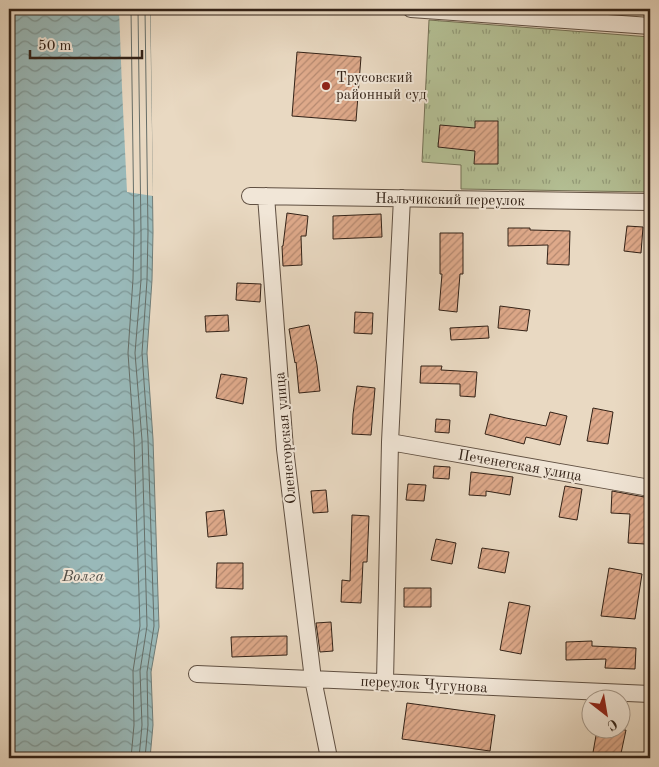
<svg xmlns="http://www.w3.org/2000/svg" width="659" height="767" font-family="'Old Standard TT',serif">
	<style>
		.grass { fill: url(#grass-tufts); stroke: #747156 }
		.water { fill: url(#water-waves); stroke: #707d78 }
		.pier { fill: #e9d9c2 }
		.lines { fill: none; stroke-linecap: round; stroke-linejoin: round }
		.shore { stroke: #666e68; stroke-width: 1 }
		.building { fill: url(#building-hatch); stroke: #332217 }
		.street-casing { stroke: #605042; stroke-width: 18 }
		.street { stroke: #f1e6d7; stroke-width: 16 }
		.poi-dot { fill: #8f2418; stroke: #f1e6d7; stroke-width: 2 }
		.labels { text-anchor: middle; stroke-width: 4; stroke-linejoin: round; paint-order: stroke }
		.poi-label { font-size: 15px; fill: #332217; stroke: #f1e6d7; text-anchor: start }
		.street-label { font-size: 15px; fill: #332217; stroke: #f1e6d7 }
		.water-label { font-size: 16px; font-style: italic; fill: #524f48; stroke: #f1e6d7 }
	</style>
	<defs>
		<pattern id="grass-tufts" width="24" height="20" patternUnits="userSpaceOnUse" patternTransform="scale(1.25)"><rect width="24" height="20" fill="#b4c095"/><path d="M3 7l-1-3M5 7V3M7 7l1-3M15 17l-1-3M17 17v-4M19 17l1-3" fill="none" stroke="#939c79"/></pattern>
		<pattern id="water-waves" width="16" height="10" patternUnits="userSpaceOnUse" patternTransform="scale(1.25)"><rect width="16" height="10" fill="#99b9b9"/><path d="M0 5q4-4 8 0t8 0" fill="none" stroke="#7d9695"/></pattern>
		<pattern id="building-hatch" width="6" height="6" patternUnits="userSpaceOnUse" patternTransform="scale(1.25)"><rect width="6" height="6" fill="#dea98a"/><path d="M-1 1l2-2M0 6l6-6M5 7l2-2" fill="none" stroke="#b58970"/></pattern>
	</defs>
	<rect width="100%" height="100%" fill="#e9d9c2"/>
	<filter id="stains"><feTurbulence type="fractalNoise" baseFrequency=".004" numOctaves="4"/><feColorMatrix values="0 0 0 0 .2 0 0 0 0 .09 0 0 0 0 .02 0 0 0 .5 -.17"/></filter>
	<radialGradient id="worn" r=".72"><stop offset=".6" stop-color="#630" stop-opacity="0"/><stop offset="1" stop-color="#630" stop-opacity=".3"/></radialGradient>
	<path class="grass" d="M429,20L650,37V192L461,189V165L422,162Z"/>
	<path class="water" d="M9,9H150L153,232L152,280L147,353L153,439L159,627L151,672L153,725L150,758H9Z"/>
	<path class="pier" d="M119,9H150L153,196L127,192L122,88Z"/>
	<g class="lines">
		<path class="shore" d="M131,9L134,231L133,279L128,353L134,440L140,626L133,671L134,725L131,758
			M138,9L141,232V280L135,353L142,440L147,626L140,671L142,725L139,758
			M145,9L148,232L147,280L142,353L148,439L154,626L147,672L148,725L145,758"/>
	</g>
	<path class="building" d="M297,52L361,57L356,121L292,116Z
		M475,121H498V164H474L475,151L438,147L440,125L475,128Z
		M287,213L308,216L306,236H301L302,265L283,266L282,246H283Z
		M381,214L382,237L333,239V216Z
		M627,226L643,227L641,253L624,251Z
		M508,228H530V230L570,231L569,265L547,264L548,245L508,246Z
		M440,233H463V274H460L457,312L439,310L442,274H440Z
		M237,283L261,284L260,302L236,300Z
		M500,306L530,310L527,331L498,328Z
		M355,312L373,313L372,334L354,333Z
		M228,315L229,331L206,332L205,316Z
		M309,325L317,365L320,391L299,393L296,362L295,363L289,329Z
		M488,326L489,338L451,340L450,328Z
		M421,366H442L441,370L477,372L475,397L460,396V384L420,383Z
		M221,374L247,378L243,404L216,398Z
		M357,386L375,388L371,435L352,434L353,414Z
		M593,408L613,412L608,444L587,441Z
		M550,412L567,416L560,445L526,437L524,444L485,434L490,414L506,418L546,426Z
		M436,419L450,420L449,433L435,432Z
		M434,466L450,467L449,479L433,478Z
		M471,472L513,477L510,495L486,491V496L469,495Z
		M408,484L426,485L424,501L406,500Z
		M565,486L582,489L577,520L559,517Z
		M326,490L328,512L313,513L311,491Z
		M612,491L650,498V515H647L645,544L628,543L630,514L611,513Z
		M224,510L227,535L208,537L206,512Z
		M352,515L369,516L367,562H363L361,603L341,602L342,580L350,581Z
		M436,539L456,543L452,564L431,560Z
		M482,548L509,552L505,573L478,568Z
		M217,563H243V589L216,588Z
		M609,568L642,574L635,619L601,616Z
		M404,588H431V607H404Z
		M509,602L530,606L521,654L500,650Z
		M331,622L333,651L320,652L316,623Z
		M287,636V655L232,657L231,637Z
		M592,641V646L636,648L635,669L605,668L606,659L566,660V642Z
		M407,703L495,715L490,751L402,739Z
		M597,730H626L620,758H592Z"/>
	<g class="lines">
		<g class="street-casing">
			<path id="street" d="M411,9L650,26
				M250,196L650,202
				M266,196L285,449L313,679L329,758
				M390,442L650,488
				M197,674L650,694
				M385,682L390,442L402,198"/>
		</g>
		<use href="#street" class="street"/>
	</g>
	<circle class="poi-dot" cx="326" cy="86" r="5"/>
	<g class="labels">
		<g class="poi-label">
			<text x="336" y="82">Трусовский<tspan x="336" dy="17">районный суд</tspan></text>
		</g>
		<g class="street-label">
			<text transform="translate(450 199) rotate(1)" y="5">Нальчикский переулок</text>
			<text transform="translate(285 438) rotate(-95)" y="5">Оленегорская улица</text>
			<text transform="translate(520 465) rotate(10)" y="5">Печенегская улица</text>
			<text transform="translate(424 684) rotate(3)" y="5">переулок Чугунова</text>
		</g>
		<g class="water-label">
			<text x="83" y="581">Волга</text>
		</g>
	</g>
	<rect width="659" height="767" fill="none" stroke="#e9d9c2" stroke-width="30"/>
	<rect x="10" y="10" width="639" height="747" fill="none" stroke="#332217" stroke-width="2.5"/>
	<rect x="15" y="15" width="629" height="737" fill="none" stroke="#332217"/>
	<g transform="translate(606 714) rotate(149)"><circle r="24" fill="#f1e6d7" stroke="#a5988a"/>
	<path d="M0-4L9 19L0 12L-9 19Z" fill="#8f2418"/>
	<text y="-8" font-size="14" font-weight="bold" text-anchor="middle" fill="#332217">С</text>
	</g>
	<path d="M30 50v8h112v-8" fill="none" stroke="#332217" stroke-width="2.5"/>
	<text x="38" y="50" font-size="15" fill="#332217" stroke="#f1e6d7" stroke-width="4" paint-order="stroke">50 m</text>
	<rect width="100%" height="100%" filter="url(#stains)"/>
	<rect width="100%" height="100%" fill="url(#worn)"/>
</svg>
